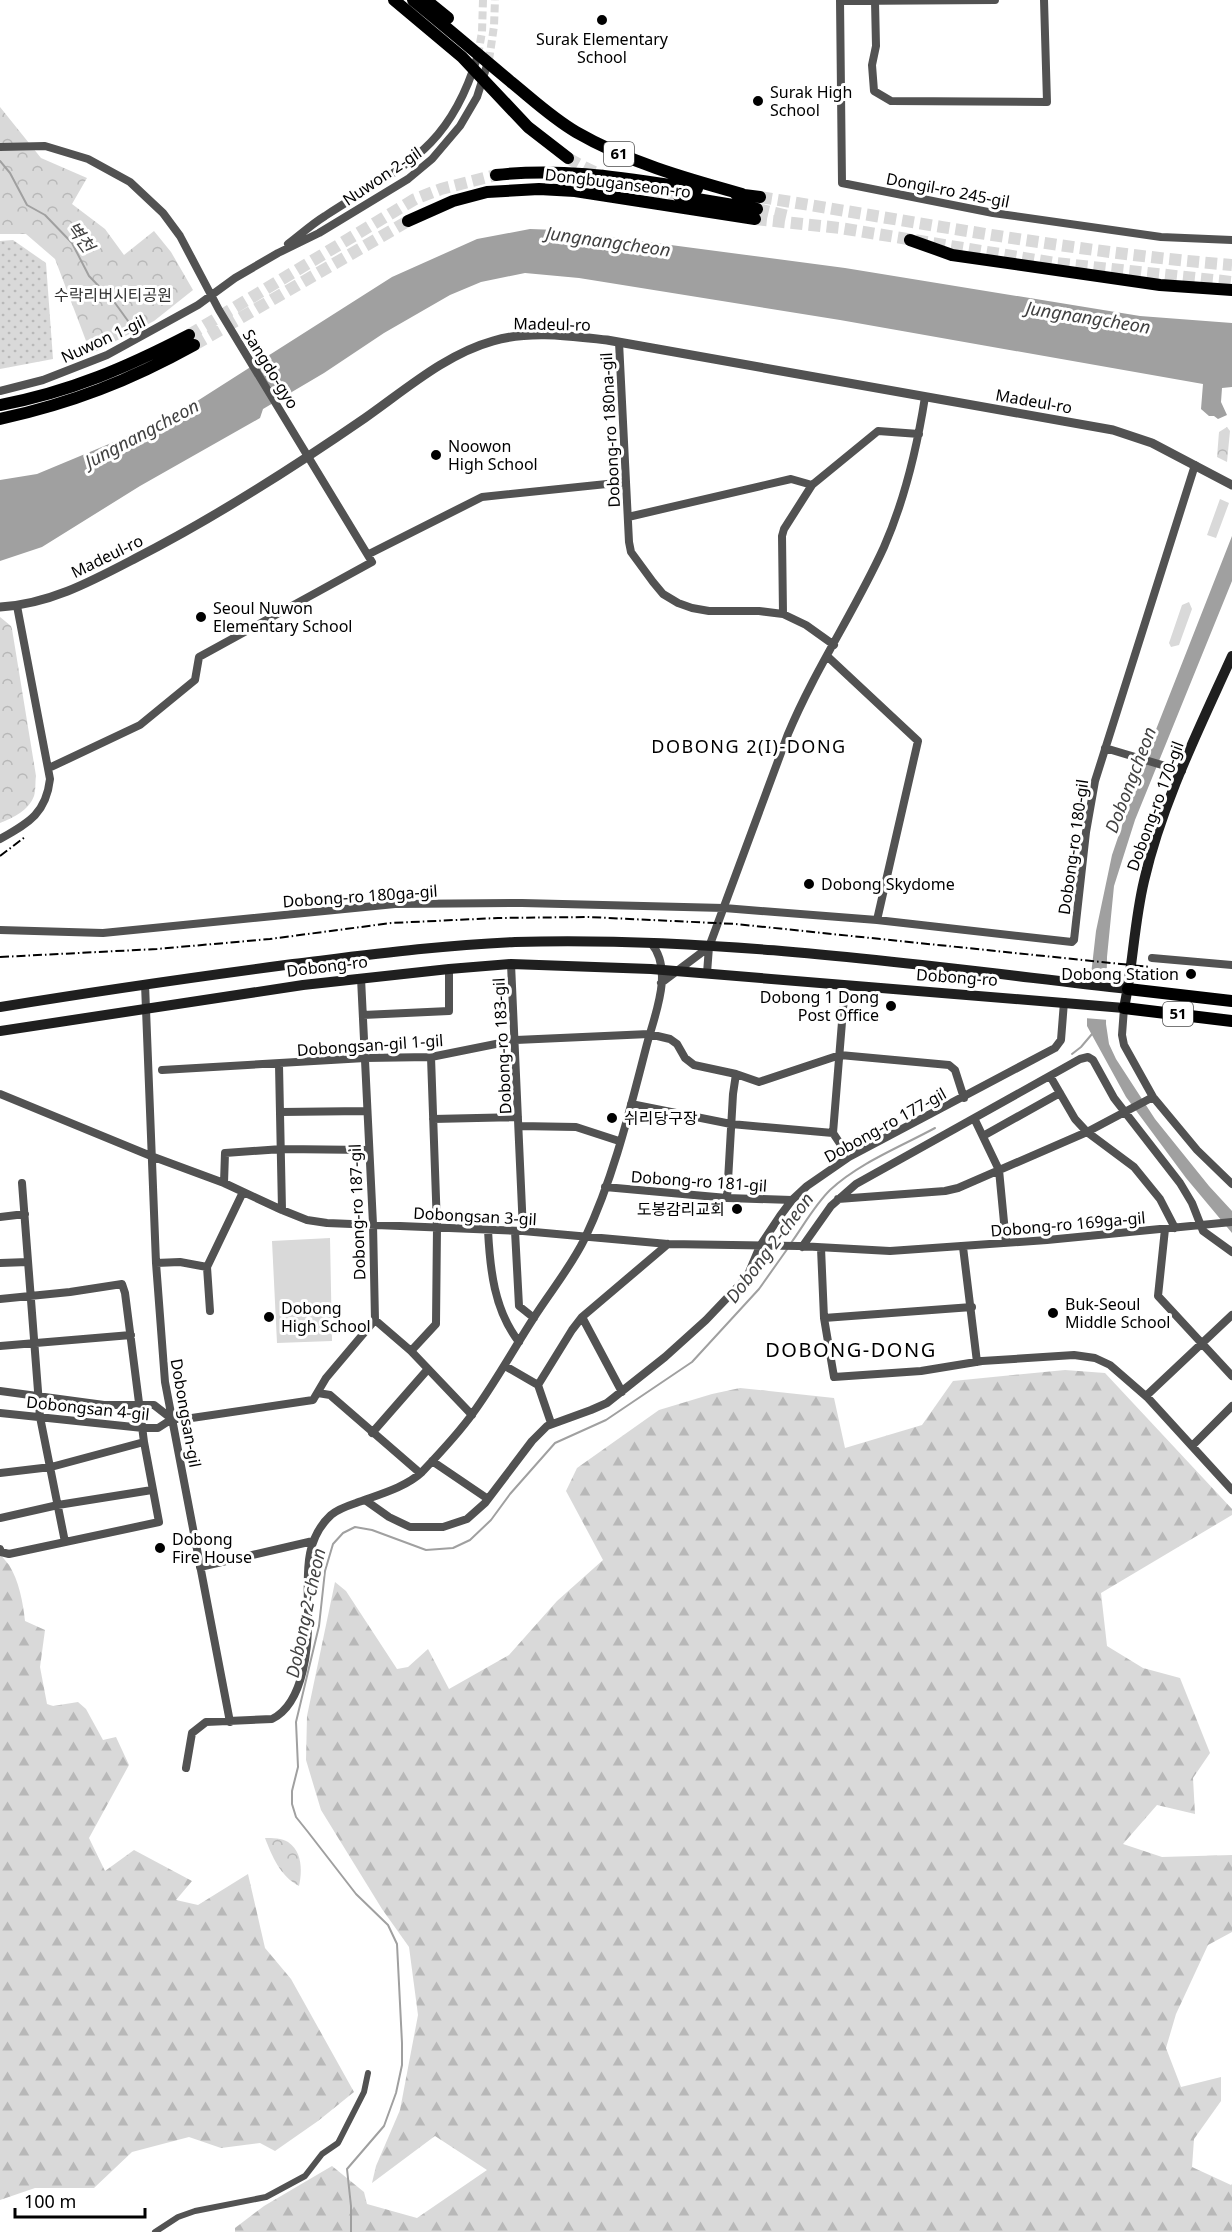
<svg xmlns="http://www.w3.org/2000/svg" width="1232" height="2232" font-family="'Noto Sans','Noto Sans KR',sans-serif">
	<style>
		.grass { fill: url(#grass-dots) }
		.forest { fill: url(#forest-firs) }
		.park { fill: url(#park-crowns) }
		.garden { fill: #d9d9d9 }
		.water { fill: #a0a0a0 }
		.pier { fill: #fff }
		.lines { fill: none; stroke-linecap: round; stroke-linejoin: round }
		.stream { stroke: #a0a0a0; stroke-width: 2 }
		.minor-tunnel { stroke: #d9d9d9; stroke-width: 8; stroke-dasharray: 8 4; stroke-linecap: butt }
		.trunk-tunnel { stroke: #d9d9d9; stroke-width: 12; stroke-dasharray: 12 6; stroke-linecap: butt }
		.pedestrian { stroke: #525252; stroke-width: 6 }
		.minor { stroke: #525252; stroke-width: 8 }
		.tertiary { stroke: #525252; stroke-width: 9 }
		.secondary { stroke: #1f1f1f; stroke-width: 10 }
		.primary { stroke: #000; stroke-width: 12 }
		.trunk { stroke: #000; stroke-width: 12 }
		.rail { stroke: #000; stroke-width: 2; stroke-dasharray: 9 3 1.5 3; stroke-linecap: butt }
		.poi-dot { fill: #000; stroke: #fff; stroke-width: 2 }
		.labels { text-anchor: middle; stroke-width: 6; stroke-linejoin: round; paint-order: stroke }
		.shield { fill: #fff; stroke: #4c4c4c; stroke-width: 1.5 }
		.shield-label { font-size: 15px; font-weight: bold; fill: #000 }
		.poi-label { font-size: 16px; fill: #000; stroke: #fff; text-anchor: start }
		.street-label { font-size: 16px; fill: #000; stroke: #fff }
		.park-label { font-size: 16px; fill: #303030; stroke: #fff }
		.water-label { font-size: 18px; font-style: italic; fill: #414141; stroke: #fff }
		.neighbourhood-label { font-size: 18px; letter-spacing: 1.5px; fill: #000; stroke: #fff }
		.quarter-label { font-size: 20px; letter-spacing: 1.5px; fill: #000; stroke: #fff }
	</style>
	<defs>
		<pattern id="grass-dots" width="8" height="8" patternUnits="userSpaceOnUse" patternTransform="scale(1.5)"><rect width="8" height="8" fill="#d9d9d9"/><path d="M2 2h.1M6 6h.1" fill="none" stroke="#b8b8b8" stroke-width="1.8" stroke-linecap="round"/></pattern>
		<pattern id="forest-firs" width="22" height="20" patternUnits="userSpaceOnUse" patternTransform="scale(1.5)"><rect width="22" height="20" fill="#d9d9d9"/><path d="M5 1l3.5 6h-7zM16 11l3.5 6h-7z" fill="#b8b8b8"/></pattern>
		<pattern id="park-crowns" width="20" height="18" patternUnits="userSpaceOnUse" patternTransform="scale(1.5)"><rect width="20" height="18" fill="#d9d9d9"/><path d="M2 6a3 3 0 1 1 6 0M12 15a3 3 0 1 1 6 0" fill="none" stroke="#b8b8b8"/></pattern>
	</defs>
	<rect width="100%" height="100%" fill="#fff"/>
	<path class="grass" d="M13,240L46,263L53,359L0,369V241Z"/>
	<path class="forest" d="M1065,1370L1105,1373L1232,1509V1515L1101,1593L1107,1646L1143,1668L1180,1678L1210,1753L1193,1778L1195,1814L1157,1805L1123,1844L1162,1857L1232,1855V1932L1208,1945L1176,2014L1166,2048L1181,2087L1221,2077V2101L1194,2139L1192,2167L1231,2185L1232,2184V2232H235V2228L264,2206L332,2166L364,2192L367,2204L417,2218L487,2170L435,2136L372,2183L376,2166L400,2110L418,2015L409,1947L382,1909L321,1810L306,1760L307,1716L335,1582L346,1591L397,1669L408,1667L428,1649L449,1689L509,1655L557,1601L603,1560L566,1491L577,1468L659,1410L712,1394L740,1388L834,1398L845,1448L922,1425L953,1381Z
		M0,1554C3,1558 6,1561 9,1565C19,1581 23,1602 25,1621L45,1630L40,1667L47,1704L53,1706L78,1702L86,1709L103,1740L116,1737L129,1765L89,1838L105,1871L134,1850L192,1881L176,1900L198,1905L248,1874L265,1948L291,1979L354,2092L318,2121L275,2151L260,2143L221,2148L189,2137L132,2152L94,2188H35L0,2200Z"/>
	<path class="park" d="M0,107L41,158L87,178L72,204L105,229L124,255L154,231L171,252L193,290L154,321L91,354L55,259L26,234H0Z
		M1227,427L1230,431L1227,462L1217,457L1219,432Z
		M0,617L11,626L12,629L36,776C35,782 36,790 34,796C29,810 13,818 0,823Z
		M265,1838C272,1838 282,1838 288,1842C303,1852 302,1872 299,1886C280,1876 272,1856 265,1838Z"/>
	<path class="garden" d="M1220,499L1229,503L1216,538L1207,535Z
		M1189,602L1192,609L1179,645L1171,647L1169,643L1182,605Z
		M330,1238L332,1341L277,1343L272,1241Z"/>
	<path class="water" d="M530,229L557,230L845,268L1140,316L1232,323V387L1222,388L1221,402L1227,415L1218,419L1214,416H1209L1201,409L1203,384L840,320L579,278L525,273L481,282L450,295L384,333L324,373L263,409L260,418L140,486L42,547L0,561V480L37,474L169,419L392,277L477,239Z
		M1232,536V581L1135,820L1114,886L1107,957L1106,1024L1109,1044L1116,1059L1155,1119L1209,1186L1232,1211V1233L1186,1178L1126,1097L1087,1026V1010L1096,931L1112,855L1146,755Z"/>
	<path class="pier" d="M1088,973L1110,975L1109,1020L1084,1018Z"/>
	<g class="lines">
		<path class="stream" d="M0,161L10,173L27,205L45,215L72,243L89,276L115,303L136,332
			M1072,1054L1081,1047L1092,1034
			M791,1243C804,1225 814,1206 830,1190C859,1163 900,1147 935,1128
			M351,2232V2206L347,2169L384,2126L396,2093L402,2065V2043L397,1944L388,1925L356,1894L308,1832L296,1817L292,1804V1791L298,1767L296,1722L319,1626L325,1571L333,1544L343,1533L355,1527L372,1530L426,1550L453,1548L470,1540L491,1520L510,1494L555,1443L606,1420L692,1362L759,1289L788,1248"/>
		<path class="minor-tunnel" d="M478,55L482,32L483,0
			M489,60L494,26L495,0"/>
		<path class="trunk-tunnel" d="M568,158C603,180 639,188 679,196
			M760,197C917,222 1073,252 1232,265
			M757,209L788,216
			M755,219L840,228L1055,263L1232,282
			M189,335L415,199L441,189L496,175
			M194,345L408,221"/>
		<path class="pedestrian" d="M155,2232L178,2217L195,2211L266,2197L305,2176L322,2154L338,2143L364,2092L368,2073"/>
		<path class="minor" d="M840,0L842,183L993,213L1161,237L1232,240
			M840,1L995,0
			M875,1L876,46L872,65L874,91L891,101L1047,102L1044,0
			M0,147L45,146L88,159L130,182L163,213L180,236L219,310L372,562L199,657L195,680L140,725L49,768
			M288,244C300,235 312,224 325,216C401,166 448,153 477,58
			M619,342L629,542L631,552L653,582L663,594L678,603L692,608L709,611H759L783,614L806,625L834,645
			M0,391L43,380L107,355L198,305L235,278L278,253L319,233L408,179L432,159L460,126L477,97L488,62
			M628,517L791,479L812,485
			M369,554L482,497L626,482
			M783,614L782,536L784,529L812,485L878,431L919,434
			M827,656L918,741L877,920
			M1105,748L1182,771
			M0,839C28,823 46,814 50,779L17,606
			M0,930L103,933L395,904L522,903L724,908L877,920L1072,942L1074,940L1086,832L1095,781L1195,465
			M1152,958L1232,965
			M511,964L523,1231
			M707,973L709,947L788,734C815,669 855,611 884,547C905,499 917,448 925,397
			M661,983L709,947
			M145,984L156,1263L165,1382L230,1722
			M845,985L833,1133L849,1157
			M1124,1008L1122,1035L1124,1045L1153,1097L1197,1150L1232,1184
			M363,1015L449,1011V969
			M279,1065L282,1210
			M162,1070L365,1058L431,1057L516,1040L649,1034L670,1039L677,1044L685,1058L694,1065L736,1074L759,1082L840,1055L949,1065L955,1070L964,1098
			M1050,1076L1075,1119L1087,1132L1134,1167L1160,1199L1175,1228
			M0,1094L151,1156L224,1183L282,1210L307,1220L327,1223L523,1231L668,1244L799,1246L890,1251L1047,1240L1232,1222
			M631,1104L731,1124L833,1133
			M281,1112L366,1111
			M974,1118L999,1170L1006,1243
			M433,1119L518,1117
			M519,1126L576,1127L619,1141
			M983,1136L1060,1093
			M22,1183L40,1417L65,1542
			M224,1183L225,1153L282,1149L368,1150
			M605,1187L727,1198L792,1200
			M727,1198L733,1094L736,1074
			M838,1199L945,1191L958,1188L1087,1132L1153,1097
			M0,1217L25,1214
			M1165,1229L1158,1296L1232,1376
			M488,1230C490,1269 494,1310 519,1342
			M515,1231L519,1306L534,1318
			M802,1247L831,1206L856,1184L1080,1059L1088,1057L1093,1060L1114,1098L1180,1183L1192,1203L1203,1231L1232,1252
			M963,1247L977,1362
			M821,1248L824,1318L834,1377L921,1371L982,1361L1074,1355L1095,1358L1110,1365L1148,1398L1232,1490
			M0,1263L28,1262
			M156,1263L180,1262L207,1267
			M0,1299L70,1292L122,1284L125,1293L144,1442L159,1522L9,1554L1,1552L0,1549
			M210,1311L207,1267L243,1192
			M582,1317L622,1392
			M824,1318L972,1307
			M375,1320L411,1351L472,1415
			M0,1346L131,1335
			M411,1351L436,1324L437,1227L431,1057
			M505,1366L538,1385L551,1423
			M538,1385L572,1330L582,1317L668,1244
			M0,1391L104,1405H154L172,1419
			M318,1393L330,1395L420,1473
			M1146,1396L1232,1315
			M0,1413L143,1428H158L172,1419
			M172,1419H185L313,1400L326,1378L375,1320L373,1224L361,978
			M372,1433L428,1369
			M1192,1446L1232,1406
			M432,1461L488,1499
			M0,1473L51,1467L144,1442
			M365,1500L389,1517L410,1527H443L467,1519L485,1503L532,1441L547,1426L591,1410L607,1403L665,1357L706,1320L747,1277L760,1246L780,1216L792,1200L807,1186L849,1157L1055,1048L1061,1040L1064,1002
			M0,1518L58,1505L152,1490
			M200,1567L313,1541
			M186,1768L192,1733L206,1722L272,1719C305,1703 309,1643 308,1610C308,1576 303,1541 331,1515C338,1509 347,1506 356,1503C377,1495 405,1488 422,1472C439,1454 459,1433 473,1413C495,1383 513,1350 533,1319C550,1292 571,1267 585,1238C614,1177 630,1109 647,1044C655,1014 674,970 651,943"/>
		<path class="tertiary" d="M0,607C50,604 92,581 136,558C216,517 291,469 365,418C405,390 446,354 493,341C530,330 570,336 607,340L1113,430L1152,443L1232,485"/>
		<path class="secondary" d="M0,1007C98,991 195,977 293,964C367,955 441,945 515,942C720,936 925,966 1128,989
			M0,1031L303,985L449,969L511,964L651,969L1124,1008C1133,966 1134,923 1144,881C1162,803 1199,729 1232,656"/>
		<path class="primary" d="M1128,989L1232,1001
			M1124,1008L1232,1021"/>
		<path class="trunk" d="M394,0L462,57L528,127L568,158
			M413,0C446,27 478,54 511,82C532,99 552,118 576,132C628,162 684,178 742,194
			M426,0L448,18
			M496,175C566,167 629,179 697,189
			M736,194L760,197
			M679,196L757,209
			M408,221L453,201L487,192L539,189L575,191L755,219
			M910,240L952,255L1160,285L1232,290
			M0,405C70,392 127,367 189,335
			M0,419C72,403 129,381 194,345"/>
		<path class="rail" d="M0,856L25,837
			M0,957L157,949L270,939L391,923L498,918L588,917L736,924L1150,967"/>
	</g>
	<g class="poi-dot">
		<circle cx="602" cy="20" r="6"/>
		<circle cx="758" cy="101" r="6"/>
		<circle cx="436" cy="455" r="6"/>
		<circle cx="201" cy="617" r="6"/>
		<circle cx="809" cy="884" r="6"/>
		<circle cx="1191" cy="974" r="6"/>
		<circle cx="891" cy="1006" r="6"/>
		<circle cx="612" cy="1118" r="6"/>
		<circle cx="737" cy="1209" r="6"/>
		<circle cx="1053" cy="1313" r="6"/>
		<circle cx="269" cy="1317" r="6"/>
		<circle cx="160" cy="1548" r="6"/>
	</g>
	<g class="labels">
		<g class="shield">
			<rect x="604" y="142" width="30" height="24" rx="4.5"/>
			<rect x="1163" y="1002" width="30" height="24" rx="4.5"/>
		</g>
		<g class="shield-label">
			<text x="619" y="159">61</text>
			<text x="1178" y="1019">51</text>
		</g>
		<g class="poi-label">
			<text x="602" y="45" text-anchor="middle">Surak Elementary<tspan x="602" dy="18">School</tspan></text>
			<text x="770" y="98">Surak High<tspan x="770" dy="18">School</tspan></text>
			<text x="448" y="452">Noowon<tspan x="448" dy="18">High School</tspan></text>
			<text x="213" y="614">Seoul Nuwon<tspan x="213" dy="18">Elementary School</tspan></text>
			<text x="821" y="890">Dobong Skydome</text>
			<text x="1179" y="980" text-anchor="end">Dobong Station</text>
			<text x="879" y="1003" text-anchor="end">Dobong 1 Dong<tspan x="879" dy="18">Post Office</tspan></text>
			<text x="624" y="1124">쉬리당구장</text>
			<text x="725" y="1215" text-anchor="end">도봉감리교회</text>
			<text x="1065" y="1310">Buk-Seoul<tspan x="1065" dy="18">Middle School</tspan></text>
			<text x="281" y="1314">Dobong<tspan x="281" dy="18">High School</tspan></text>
			<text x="172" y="1545">Dobong<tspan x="172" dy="18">Fire House</tspan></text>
		</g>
		<g class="street-label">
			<text transform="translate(382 176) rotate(-34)" y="6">Nuwon 2-gil</text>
			<text transform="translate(618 183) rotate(7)" y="6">Dongbuganseon-ro</text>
			<text transform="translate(948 190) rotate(11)" y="6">Dongil-ro 245-gil</text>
			<text transform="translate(552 324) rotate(1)" y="6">Madeul-ro</text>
			<text transform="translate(103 339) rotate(-25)" y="6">Nuwon 1-gil</text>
			<text transform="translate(271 369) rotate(58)" y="6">Sangdo-gyo</text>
			<text transform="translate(1034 401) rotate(10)" y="6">Madeul-ro</text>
			<text transform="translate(610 430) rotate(-93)" y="6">Dobong-ro 180na-gil</text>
			<text transform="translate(107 556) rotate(-26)" y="6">Madeul-ro</text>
			<text transform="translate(1155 806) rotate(-70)" y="6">Dobong-ro 170-gil</text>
			<text transform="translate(1073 847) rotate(-82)" y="6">Dobong-ro 180-gil</text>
			<text transform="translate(360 896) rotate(-4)" y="6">Dobong-ro 180ga-gil</text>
			<text transform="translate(327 966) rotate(-7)" y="6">Dobong-ro</text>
			<text transform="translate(957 977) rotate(4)" y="6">Dobong-ro</text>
			<text transform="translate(370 1045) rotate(-4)" y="6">Dobongsan-gil 1-gil</text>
			<text transform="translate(502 1046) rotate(-93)" y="6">Dobong-ro 183-gil</text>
			<text transform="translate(885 1125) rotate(-29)" y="6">Dobong-ro 177-gil</text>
			<text transform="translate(699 1181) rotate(4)" y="6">Dobong-ro 181-gil</text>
			<text transform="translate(357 1212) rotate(-92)" y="6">Dobong-ro 187-gil</text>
			<text transform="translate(475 1216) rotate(3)" y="6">Dobongsan 3-gil</text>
			<text transform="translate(1068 1224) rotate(-5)" y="6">Dobong-ro 169ga-gil</text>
			<text transform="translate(88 1408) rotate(6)" y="6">Dobongsan 4-gil</text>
			<text transform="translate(186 1413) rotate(80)" y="6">Dobongsan-gil</text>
		</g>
		<g class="park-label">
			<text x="113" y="301">수락리버시티공원</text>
		</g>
		<g class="water-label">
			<text transform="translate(80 237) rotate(54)" y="6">벽천</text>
			<text transform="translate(608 242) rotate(8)" y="6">Jungnangcheon</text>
			<text transform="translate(1088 318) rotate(9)" y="6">Jungnangcheon</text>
			<text transform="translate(142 434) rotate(-28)" y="6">Jungnangcheon</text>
			<text transform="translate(1131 780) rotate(-69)" y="6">Dobongcheon</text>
			<text transform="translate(770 1248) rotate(-53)" y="6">Dobong 2-cheon</text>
			<text transform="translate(306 1613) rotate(-78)" y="6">Dobong 2-cheon</text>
		</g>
		<g class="neighbourhood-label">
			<text x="749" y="753">DOBONG 2(I)-DONG</text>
		</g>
		<g class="quarter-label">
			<text x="851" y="1357">DOBONG-DONG</text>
		</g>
	</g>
	<path d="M15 2208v9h130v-9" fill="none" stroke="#000000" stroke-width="3"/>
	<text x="24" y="2208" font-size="18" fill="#000000" stroke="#ffffff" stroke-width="4.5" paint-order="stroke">100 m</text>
</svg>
